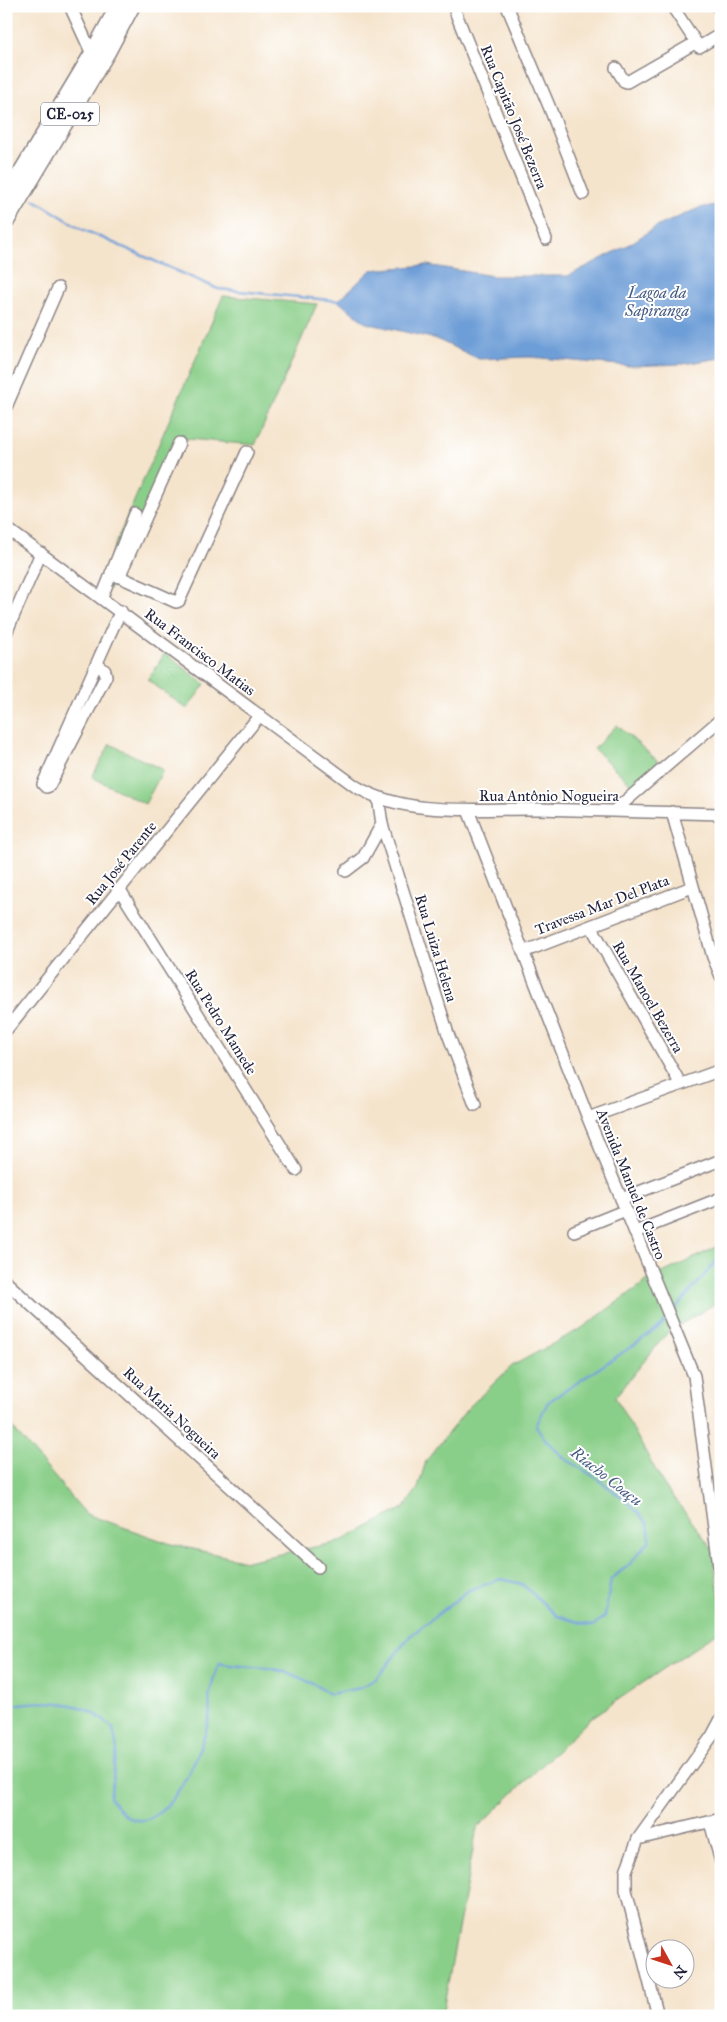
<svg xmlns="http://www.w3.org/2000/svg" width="727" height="2022" font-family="'IM FELL Great Primer',serif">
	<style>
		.green { fill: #8acf89; stroke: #567862 }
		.water { fill: #6e9ed7; stroke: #486089 }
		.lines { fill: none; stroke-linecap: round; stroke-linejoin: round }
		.stream { stroke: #6e9ed7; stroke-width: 2.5 }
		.minor-casing { stroke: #8c8384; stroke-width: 14 }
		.highway-casing { stroke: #8c8384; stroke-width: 18 }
		.minor { stroke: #fff; stroke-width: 11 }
		.highway { stroke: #fff; stroke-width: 15 }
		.labels { text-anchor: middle; stroke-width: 4; stroke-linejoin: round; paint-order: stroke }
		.shield { fill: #fff; stroke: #646476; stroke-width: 1 }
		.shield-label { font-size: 14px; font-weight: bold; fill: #22223b }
		.street-label { font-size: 15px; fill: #22223b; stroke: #fff }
		.water-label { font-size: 16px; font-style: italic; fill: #445a81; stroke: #fff }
	</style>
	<rect width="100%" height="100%" fill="#fff"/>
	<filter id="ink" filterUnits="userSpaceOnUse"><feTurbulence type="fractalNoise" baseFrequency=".02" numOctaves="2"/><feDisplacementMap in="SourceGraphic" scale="10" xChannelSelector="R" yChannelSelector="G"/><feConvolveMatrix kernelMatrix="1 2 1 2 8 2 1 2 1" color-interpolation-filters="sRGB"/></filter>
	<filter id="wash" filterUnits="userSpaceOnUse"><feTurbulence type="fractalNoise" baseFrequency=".0096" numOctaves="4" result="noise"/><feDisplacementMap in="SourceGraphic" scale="20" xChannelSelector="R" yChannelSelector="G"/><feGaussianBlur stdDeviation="1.12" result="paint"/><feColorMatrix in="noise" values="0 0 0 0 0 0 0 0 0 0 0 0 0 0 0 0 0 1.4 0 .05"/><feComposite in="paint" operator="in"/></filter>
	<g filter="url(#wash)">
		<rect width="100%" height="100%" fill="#f5e4cc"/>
		<path class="green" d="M223,296L317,304L255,445L177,438L110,589L99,582Z
			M165,653L205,684L187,709L148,680Z
			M617,725L660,763L634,787L594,749Z
			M110,744L163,770L145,804L92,777Z
			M721,1245V1300L668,1332L615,1397L664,1485L712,1548L720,1601L721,1630L591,1718L477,1828L443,2010L431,2016H6V1420L86,1514L171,1544L246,1561L339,1542L404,1508L418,1488L426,1461L468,1408L512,1366L582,1328L648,1280Z"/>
		<path class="water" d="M721,204V358L683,364L630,366L530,357L479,359L436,339L366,323L338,301L371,270L427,265L493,276H568L628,245L656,227L699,208Z"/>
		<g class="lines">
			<path class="stream" d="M33,199L82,229L218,289L340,301
				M671,1314L721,1256
				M6,1706C33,1701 62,1699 88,1710C97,1714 105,1722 113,1728L117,1750L110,1798C115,1803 120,1811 125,1815C165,1844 204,1746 209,1719C211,1710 208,1701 210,1692C212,1682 216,1672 219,1663C238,1668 259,1665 277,1670C296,1674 314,1684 330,1694L360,1688L377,1678L410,1636L469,1590L501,1579L522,1584L557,1616L593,1626L605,1616L611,1579L629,1565L650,1540L648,1524L630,1504L598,1479L564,1458L545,1439L536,1426L548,1402L631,1347L658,1328L666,1320"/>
		</g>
	</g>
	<g filter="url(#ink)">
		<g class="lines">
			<g class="minor-casing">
				<path id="minor" d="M70,6L92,54
					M453,6L546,239
					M507,6L549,106L583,194
					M672,6L699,47L721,34
					M717,6L721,12
					M616,68L624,81L627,82L695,43
					M6,407L58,288
					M6,528L355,786C407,818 480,808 538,809C599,811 660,812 721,814
					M111,573L176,602L179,601L247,452
					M119,577L179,443
					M102,597L135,514
					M6,633L41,553
					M97,664L105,671L106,676L49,786L46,787L43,784L113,627L121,611
					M378,797L382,824L448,1034L475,1105
					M468,810L588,1118L694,1376L721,1581
					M614,811L721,719
					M672,812L713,957L721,976
					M346,871L363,858L382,824
					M120,890L296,1170
					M591,926L680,1083
					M523,952L692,887
					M6,1030L260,715
					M588,1118L721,1070
					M621,1199L721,1160
					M574,1231L626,1210
					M635,1232L721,1198
					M6,1282L318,1567
					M710,1822L721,1862
					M638,1839L721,1819
					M658,2016L626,1890V1871L638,1839L712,1736L721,1719"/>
			</g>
			<g class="highway-casing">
				<path id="highway" d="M6,197L92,54L118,6
					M6,222L107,53L132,6"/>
			</g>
			<use href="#minor" class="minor"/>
			<use href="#highway" class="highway"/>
		</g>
	</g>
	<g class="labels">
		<rect class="shield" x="41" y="102.5" width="58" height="23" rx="4"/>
		<g class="shield-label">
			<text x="70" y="119">CE-025</text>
		</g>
		<g class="street-label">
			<text transform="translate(514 117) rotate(68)" y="5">Rua Capitão José Bezerra</text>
			<text transform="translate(200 652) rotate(37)" y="5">Rua Francisco Matias</text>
			<text x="549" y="801">Rua Antônio Nogueira</text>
			<text transform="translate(121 863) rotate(-51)" y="5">Rua José Parente</text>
			<text transform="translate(602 905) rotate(-21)" y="5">Travessa Mar Del Plata</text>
			<text transform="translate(436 948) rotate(73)" y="5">Rua Luiza Helena</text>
			<text transform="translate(648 997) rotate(60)" y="5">Rua Manoel Bezerra</text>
			<text transform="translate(221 1022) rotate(58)" y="5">Rua Pedro Mamede</text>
			<text transform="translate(631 1184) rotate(68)" y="5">Avenida Manuel de Castro</text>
			<text transform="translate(172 1413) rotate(43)" y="5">Rua Maria Nogueira</text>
		</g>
		<g class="water-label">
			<text x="657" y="298">Lagoa da<tspan x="657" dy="18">Sapiranga</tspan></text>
			<text transform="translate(607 1476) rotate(38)" y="6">Riacho Coaçu</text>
		</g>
	</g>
	<rect width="727" height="2022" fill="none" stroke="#fff" stroke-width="25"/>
	<g transform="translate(670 1964) rotate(130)"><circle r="24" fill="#ffffff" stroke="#a7a7b1"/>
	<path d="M0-4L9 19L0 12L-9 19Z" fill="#c8321e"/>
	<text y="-8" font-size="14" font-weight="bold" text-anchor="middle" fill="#22223b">N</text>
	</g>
</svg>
